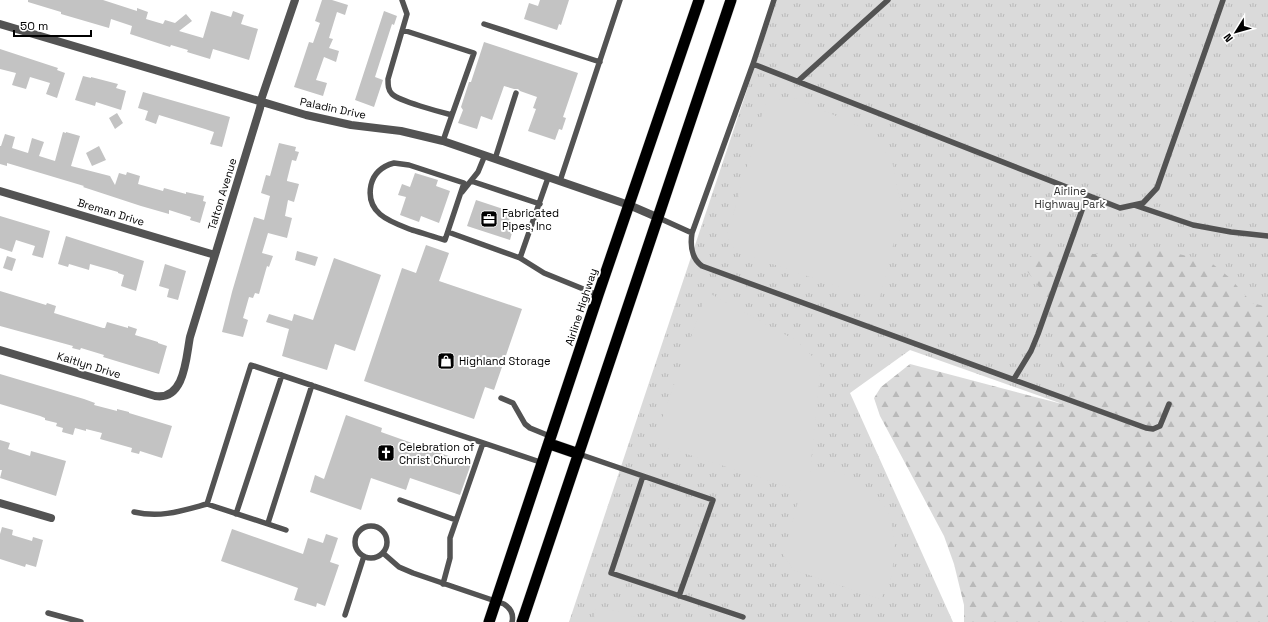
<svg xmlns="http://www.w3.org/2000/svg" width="1268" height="622" font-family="'Space Grotesk',sans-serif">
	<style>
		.grass { fill: url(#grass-tufts) }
		.forest { fill: url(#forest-firs) }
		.pitch { fill: #dadada }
		.building { fill: #c3c3c3 }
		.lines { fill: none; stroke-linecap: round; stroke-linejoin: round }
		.trunk-casing { stroke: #dbdbdb; stroke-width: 12 }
		.service { stroke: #535353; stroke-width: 5.5 }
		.minor { stroke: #535353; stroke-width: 8 }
		.trunk { stroke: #000; stroke-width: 11 }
		.labels { text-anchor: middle; stroke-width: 4; stroke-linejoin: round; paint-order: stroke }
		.street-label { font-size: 11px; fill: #000; stroke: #fff }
		.park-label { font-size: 11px; fill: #313131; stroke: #fff }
		.poi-label { font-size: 11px; fill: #000; stroke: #fff; text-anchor: start }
	</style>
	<defs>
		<pattern id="grass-tufts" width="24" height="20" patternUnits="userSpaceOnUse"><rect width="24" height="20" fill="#dadada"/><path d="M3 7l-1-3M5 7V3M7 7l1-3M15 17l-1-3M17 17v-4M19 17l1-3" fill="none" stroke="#b9b9b9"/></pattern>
		<pattern id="forest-firs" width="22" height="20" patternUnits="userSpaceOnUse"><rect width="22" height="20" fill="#dadada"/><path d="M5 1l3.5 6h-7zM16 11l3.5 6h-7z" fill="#b9b9b9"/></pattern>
	</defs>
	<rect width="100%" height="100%" fill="#fff"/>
	<path class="grass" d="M777,0H1268V477L910,350L850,393L953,622H569Z"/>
	<path class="forest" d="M1139,248L1170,252L1209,261L1230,278L1252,303L1268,307V622H964V605L954,564L944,536L880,416L874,398L881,387L910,364L1062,404L1067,387L1043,292L1027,271L1028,258L1039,251L1094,254Z"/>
	<path class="pitch" d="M795,98L868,130L892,161L902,210L879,301L735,251L727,236L766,101Z
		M707,292L797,341L821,365L810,472L821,467L849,476L877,497L890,515L895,542L892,575L881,599L794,570L783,555L801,491L668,448L658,430Z
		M597,605L650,622H593Z"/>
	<path class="building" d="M28,0H103L137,11V8L148,12L146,19L163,24L165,20L175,23L186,14L192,21L179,31L203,38L211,11L231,17L233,11L244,15L241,24L258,29L249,60L213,49L210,59L187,52L188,50L171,45L170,47L130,34L132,26L111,19L109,28L61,14V12L28,2Z
		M322,0H332L348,5L345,15L337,12L329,38L333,39L329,48L339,51L336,62L324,57L316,80L327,83L323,96L294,87L309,42L313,43L320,23L315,21Z
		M540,0H569L561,25L559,24L557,30L524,19L529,3L538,6Z
		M384,11L397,16L394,25L392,24L375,77L383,80L374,107L355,100Z
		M484,42L578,73L563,117L566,118L562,130L559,129L555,140L528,131L536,109L533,108L537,97L520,91L518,89H514L504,86L492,120L481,116L477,129L458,123L463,110L461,107L469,82H471Z
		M0,49L58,68L57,70L65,73L57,98L46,94L50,83L30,77L26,89L12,85L16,73L0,69Z
		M83,76L91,78V77L118,84L116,88L126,91L121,110L96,102L95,106L75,100Z
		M143,92L230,117L222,147L210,144L214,132L205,129L159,115L156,124L145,120L148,111L138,108Z
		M117,113L123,123L115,129L109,118Z
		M63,132L66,133V132L80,136L71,166L110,176L115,185L119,173L126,175L127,172L140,176L138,184L163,191L164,188L186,194V192L204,196L203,201L206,202L200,223L190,220L191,217L169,210V214L141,206L83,187L84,186L7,163V166L0,164V146H1L5,134L15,137L12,148L28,153L32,138L44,142L39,156L55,161Z
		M279,143L296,147L295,151L299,152L296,161L292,160L287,180V181L299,184L294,202L288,200L285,216L292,218L287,238L268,233L262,253L273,256L269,267L267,266L259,294L255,293L253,298L249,297L243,318L248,320L243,337L222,332L232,292L254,217L264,220L270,196L261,193L266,175L270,176Z
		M99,146L106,160L92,166L86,153Z
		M415,173L438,180L436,186L450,191L439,223L421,216L419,222L400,215L406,197L398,195L402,184L410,187Z
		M476,200L512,212L507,227L513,229L510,240L467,226Z
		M0,216L50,231L43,258L32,255L35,246L16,240L12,252L0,248Z
		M66,236L144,261L136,291L121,286L124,275L118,273V272L90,264L89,270L69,264L68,267L58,264Z
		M426,245L449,253L439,281L522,309L494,390L485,387L474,419L364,381L402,268L416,273Z
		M297,251L318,257L315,266L295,260Z
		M7,256L16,259L12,271L3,268Z
		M334,258L381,275L355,351L335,344L327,370L282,356L289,329L266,322L269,314L292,321L294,314L313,320Z
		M165,264L186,271L178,300L167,297L169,289L159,286Z
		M0,291L46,305L47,303L56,306L54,313L103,328H105L107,322L128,328V326L137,329L135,335L158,342V343L167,346L159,374L103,357L104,355L81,348L80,350L72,348L73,346L0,326Z
		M0,374L84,399L95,403L94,405L117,411V409L129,412V413L172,426L162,458L140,451L139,454L131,452L132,448L100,439L102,433L86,429V431L75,428L73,435L62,432L63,428L56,426L57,423L45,420V418L40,416L0,404Z
		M346,415L382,428L381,432L471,464L460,495L410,478L406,490L371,478L361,510L310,492L315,475L324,479Z
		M0,440L10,443L8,449L30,456L31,451L66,461L56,496L0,478L2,470H0Z
		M2,527L13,530L12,535L32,541L33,537L43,540L36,567L26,564L25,567L0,559V534Z
		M232,529L303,554L308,538L323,543L326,534L338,538L330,562L339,565L325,606L317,603L316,607L294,600L298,588L221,561Z"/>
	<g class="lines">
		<g class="trunk-casing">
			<path id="trunk" d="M550,444L579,454
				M489,622L598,295L699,0
				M522,622L731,0"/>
		</g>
		<path class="service" d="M402,0L407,14L388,79C388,85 388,90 392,94C399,101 440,112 452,115L443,141
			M484,24L600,62
			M403,30L474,53L452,115
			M753,64L774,0
			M798,81L888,0
			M495,159L516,93
			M394,163L409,165L464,183L445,240C434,237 423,233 412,230C391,222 365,214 371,185C374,172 383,166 394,163Z
			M548,178L520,258L544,273L598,295
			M471,181L540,204
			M560,181L620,0
			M462,192L478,172L485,155
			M1134,205L1193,225L1231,232L1268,236
			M659,218L692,233L753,64L1120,208L1143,203L1157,188L1223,0
			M448,232L520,258
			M692,233C690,246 691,258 702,266L1146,428L1153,429L1160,426L1169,404
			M1014,379L1031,351L1038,334L1087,196
			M501,398L513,403L525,424L530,428L552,437
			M579,454L643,476L611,573L743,617
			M643,476L713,500L679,596
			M400,500L456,520
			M134,512C161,518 181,511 207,504
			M236,514L282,375
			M268,523L312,385
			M355 542a16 16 0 1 1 32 0a16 16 0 1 1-32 0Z
			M286,530L207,504L251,365L543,463
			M383,553L399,567L413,573L504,604C510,608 514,614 512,622
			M443,584L450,558V538L483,443
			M48,613L81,622
			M345,615L364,556"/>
		<path class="minor" d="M0,24L306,115L351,125L401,131L443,141L629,205L659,218
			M0,191L215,255
			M0,350L155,396C185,401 186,357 190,337L260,108L262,97L295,0
			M0,503L51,518"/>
		<use href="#trunk" class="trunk"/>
	</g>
	<defs>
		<g id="office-square" transform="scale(0.9)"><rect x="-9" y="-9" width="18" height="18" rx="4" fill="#000" stroke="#fff"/><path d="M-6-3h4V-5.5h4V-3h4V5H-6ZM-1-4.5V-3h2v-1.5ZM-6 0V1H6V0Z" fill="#fff"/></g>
		<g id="shop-square" transform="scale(0.9)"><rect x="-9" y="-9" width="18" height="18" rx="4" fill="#000" stroke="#fff"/><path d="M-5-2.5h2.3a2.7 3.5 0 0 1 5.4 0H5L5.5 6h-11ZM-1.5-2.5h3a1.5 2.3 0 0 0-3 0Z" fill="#fff"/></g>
		<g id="church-square" transform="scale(0.9)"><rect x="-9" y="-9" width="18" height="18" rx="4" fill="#000" stroke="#fff"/><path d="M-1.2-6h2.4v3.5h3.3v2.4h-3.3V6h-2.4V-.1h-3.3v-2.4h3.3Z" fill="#fff"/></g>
	</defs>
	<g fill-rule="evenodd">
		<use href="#office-square" x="489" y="219"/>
		<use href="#shop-square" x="446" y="361"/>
		<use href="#church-square" x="386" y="453"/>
	</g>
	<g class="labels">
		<g class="street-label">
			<text transform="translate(333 108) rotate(12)" y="4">Paladin Drive</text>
			<text transform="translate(222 194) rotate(-73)" y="4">Talton Avenue</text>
			<text transform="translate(111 212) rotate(17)" y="4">Breman Drive</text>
			<text transform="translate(581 307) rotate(-72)" y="4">Airline Highway</text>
			<text transform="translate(89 365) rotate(17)" y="4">Kaitlyn Drive</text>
		</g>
		<g class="park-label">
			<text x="1070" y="195">Airline<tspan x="1070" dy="13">Highway Park</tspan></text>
		</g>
		<g class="poi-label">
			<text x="502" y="217">Fabricated<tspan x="502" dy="13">Pipes, Inc</tspan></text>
			<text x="459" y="365">Highland Storage</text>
			<text x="399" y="451">Celebration of<tspan x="399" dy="13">Christ Church</tspan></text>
		</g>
	</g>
	<g transform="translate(1236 32) rotate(233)" stroke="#ffffff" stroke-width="3" paint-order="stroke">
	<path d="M0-3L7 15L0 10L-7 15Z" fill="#000000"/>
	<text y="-6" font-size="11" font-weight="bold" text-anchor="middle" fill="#000000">N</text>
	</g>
	<path d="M14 30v6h77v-6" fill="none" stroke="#000000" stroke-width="2"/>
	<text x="20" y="30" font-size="12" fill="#000000" stroke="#ffffff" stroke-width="3" paint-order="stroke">50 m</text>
</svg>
